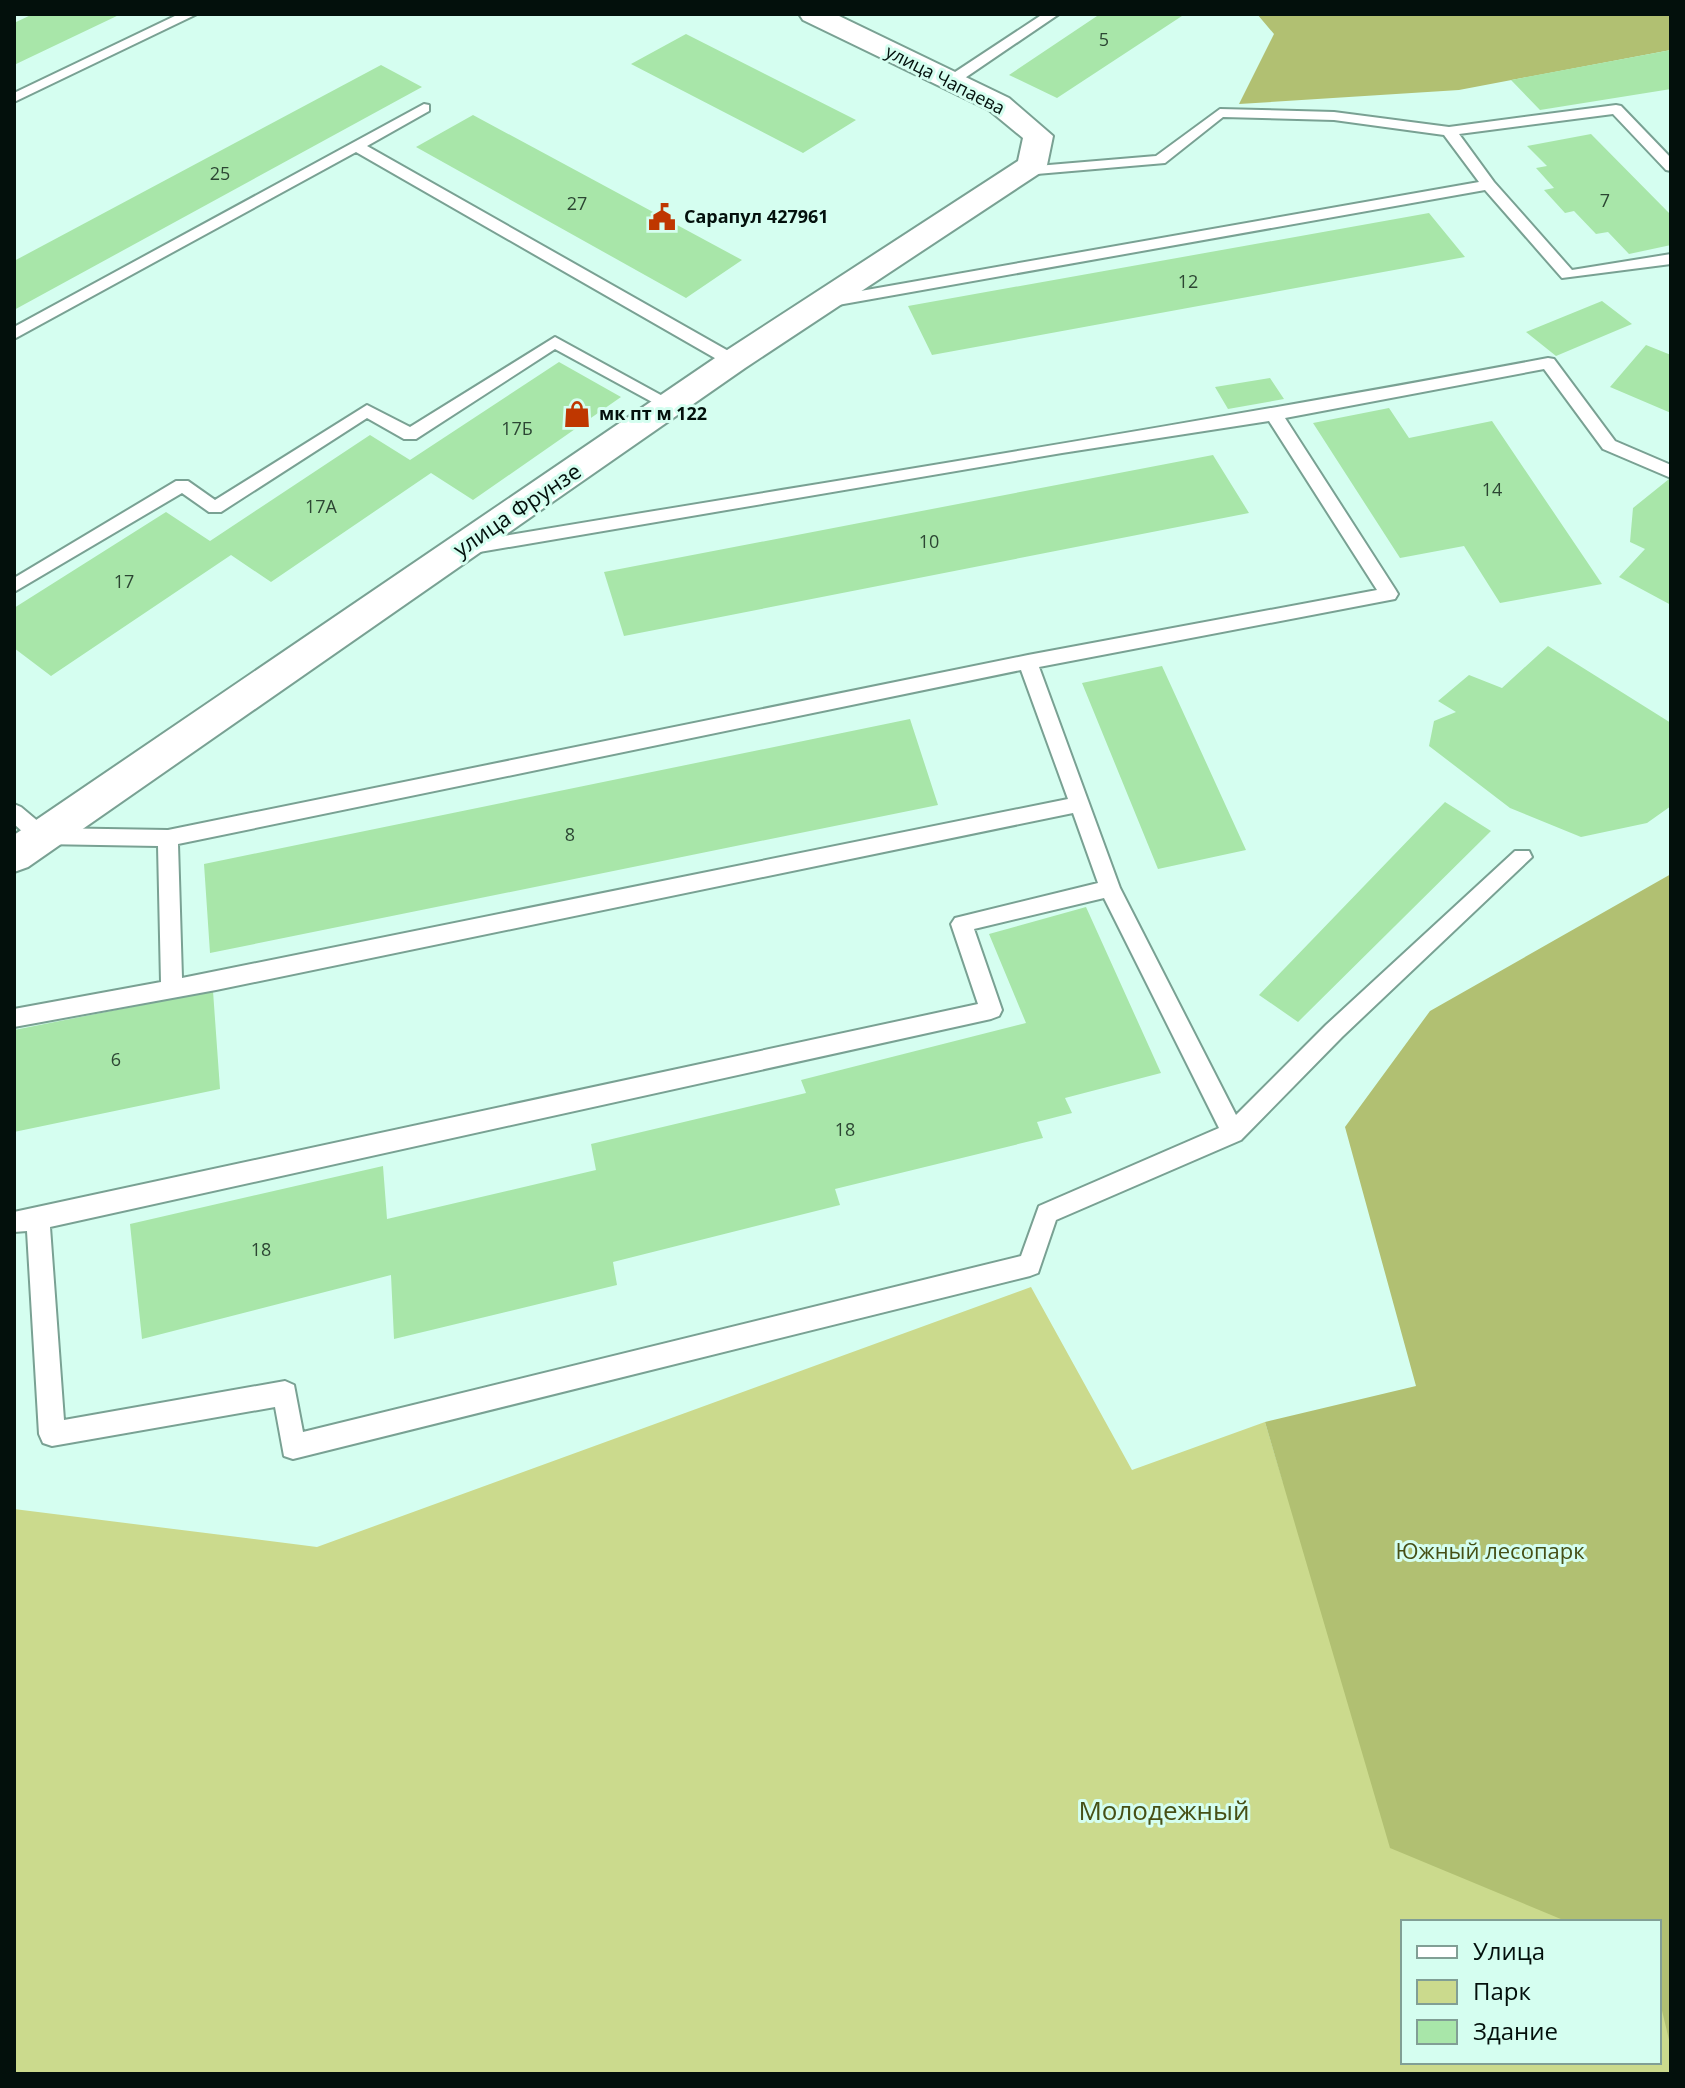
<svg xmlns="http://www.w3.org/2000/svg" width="1685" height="2088" font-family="'Open Sans',sans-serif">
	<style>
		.green { fill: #cbda8d; fill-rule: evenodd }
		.forest { fill: #b1c072 }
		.building { fill: #a8e6a9 }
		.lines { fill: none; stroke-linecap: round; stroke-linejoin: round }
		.lane-casing { stroke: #79a193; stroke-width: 4 }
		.secondary-casing { stroke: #79a193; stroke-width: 4 }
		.lane { fill: #fff; fill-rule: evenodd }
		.secondary { fill: #fff; fill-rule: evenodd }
		.labels { text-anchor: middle; stroke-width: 6; stroke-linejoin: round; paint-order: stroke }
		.number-label { font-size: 18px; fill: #2c4633 }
		.far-street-label { font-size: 18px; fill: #03100c; stroke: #d5fef0 }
		.far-poi-label { font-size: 18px; font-weight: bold; fill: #03100c; stroke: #d5fef0; text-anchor: start }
		.street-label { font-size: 22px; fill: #03100c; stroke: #d5fef0 }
		.park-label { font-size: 22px; fill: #465016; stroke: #d5fef0 }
		.near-park-label { font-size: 26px; fill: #465016; stroke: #d5fef0 }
	</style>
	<rect width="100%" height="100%" fill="#d5fef0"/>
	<path class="green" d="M1671,955V2074H14V1509L317,1547L1031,1287L1132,1470L1265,1422L1283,1482L1442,1421ZM1403,1922H1659V2062H1403Z"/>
	<path class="forest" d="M1257,14H1671V50L1459,90L1239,104L1274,34Z
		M1671,874V2048L1659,1998V1922H1568L1390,1848L1265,1422L1416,1386L1345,1127L1430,1011Z"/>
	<path class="building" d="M33,14H121L14,65V23Z
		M1100,14H1185L1057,98L1009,75Z
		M686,34L856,120L803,153L631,64Z
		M1671,50V89L1540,110L1511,80Z
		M381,65L422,87L14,310V261Z
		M473,115L742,260L686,298L416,147Z
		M1591,134L1671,215V245L1629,254L1608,232L1596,234L1574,211L1565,213L1544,190L1554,188L1536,168L1547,166L1527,146Z
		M1429,213L1465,257L932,355L908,306Z
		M1602,301L1632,324L1556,356L1526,332Z
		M1646,345L1671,355V413L1610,387Z
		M559,362L621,397L473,500L431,473L271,582L231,555L51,676L14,648V608L166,512L210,541L370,435L410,460Z
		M1270,378L1284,399L1228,409L1215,387Z
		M1389,408L1409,438L1492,421L1602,584L1500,603L1464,546L1400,558L1313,423Z
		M1213,455L1249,513L624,636L604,572Z
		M1669,479L1671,480V605L1619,577L1645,549L1630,542L1633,508Z
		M1548,646L1671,723V806L1647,823L1581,837L1510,808L1429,746L1434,721L1456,712L1438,701L1469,675L1502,688Z
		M1162,666L1246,850L1158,869L1082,683Z
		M910,719L938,805L210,953L204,864Z
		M1445,802L1491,831L1298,1022L1259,995Z
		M1086,907L1161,1073L1065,1098L1072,1113L1037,1122L1043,1138L835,1189L840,1205L613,1262L617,1285L394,1339L391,1275L142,1339L130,1224L383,1166L387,1219L596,1170L591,1144L806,1093L801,1080L1026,1023L989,934Z
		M213,991L220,1089L14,1132V1030Z"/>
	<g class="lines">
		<g class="lane-casing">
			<path id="lane" d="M179,14H197L14,102V93Z
				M1043,14H1059L956,84H946V78Z
				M424,104L429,105V111L367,146L739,357L741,361L739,365H727L356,152L14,339V327Z
				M1616,105L1621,106L1671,158V171L1666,170L1613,114L1459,134L1494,182L1572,270L1671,254V264L1562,278L1485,190L821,308L813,303L821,298L1479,182L1444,135L1334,120L1223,117L1165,163L1025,175L1018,171L1025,167L1156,156L1220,109L1334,112L1449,127Z
				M555,337L679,405L671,410L665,409L555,349L416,439H404L367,418L221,512H209L182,493L14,592V578L176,481H188L215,500L367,405L410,427Z
				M1548,358L1554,359L1615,441L1671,465V478L1603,449L1544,369L1285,418L1395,589L1398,594L1395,599L1039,667L1120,888L1236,1115L1326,1025L1515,851H1529L1532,857L1342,1037L1241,1140L1056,1220L1038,1273L1030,1276L293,1459L284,1456L275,1407L52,1446L43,1443L39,1434L27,1231L14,1232V1212L978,1004L951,924L955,918L1098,883L1073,813L216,990L14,1027V1009L161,982L158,846L41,844L34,842L14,824V804L21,807L46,828L168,830L1028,655L1377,590L1269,421L1062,453L462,555L453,549L462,543C824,482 1187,426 1548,358ZM1021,670L1068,799L182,978L178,844ZM1104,898L1219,1128L1039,1206L1021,1256L303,1432L294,1385L285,1381L64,1420L50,1227L991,1019L999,1016L1002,1010L974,929Z"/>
		</g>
		<g class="secondary-casing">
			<path id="secondary" d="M799,14H835L1009,98L1053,136L1047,165L1043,171L745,368L28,867L14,872V835L721,354L1018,161L1023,138L989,110L803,20Z"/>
		</g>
		<use href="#lane" class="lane"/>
		<use href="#secondary" class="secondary"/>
	</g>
	<defs>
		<g id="civic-bare" transform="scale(2.16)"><path d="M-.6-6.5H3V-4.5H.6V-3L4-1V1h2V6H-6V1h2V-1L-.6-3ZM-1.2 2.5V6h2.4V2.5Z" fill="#bf3700" stroke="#d5fef0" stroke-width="2.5" paint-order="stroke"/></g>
		<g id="shop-bare" transform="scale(2.16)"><path d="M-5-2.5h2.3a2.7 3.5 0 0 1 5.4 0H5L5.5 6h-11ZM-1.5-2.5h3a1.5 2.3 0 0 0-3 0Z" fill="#bf3700" stroke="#d5fef0" stroke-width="2.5" paint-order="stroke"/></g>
	</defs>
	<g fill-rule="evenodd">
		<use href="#civic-bare" x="662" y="217"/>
		<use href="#shop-bare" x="577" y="414"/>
	</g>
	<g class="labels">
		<g class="number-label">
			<text x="1104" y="46">5</text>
			<text x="220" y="180">25</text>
			<text x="1605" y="207">7</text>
			<text x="577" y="210">27</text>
			<text x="1188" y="288">12</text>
			<text x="517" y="435">17Б</text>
			<text x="1492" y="496">14</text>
			<text x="321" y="513">17А</text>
			<text x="929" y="548">10</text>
			<text x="124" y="588">17</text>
			<text x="570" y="841">8</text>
			<text x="116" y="1066">6</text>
			<text x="845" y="1136">18</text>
			<text x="261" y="1256">18</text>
		</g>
		<g class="far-street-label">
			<text transform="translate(945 80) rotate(27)" y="6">улица Чапаева</text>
		</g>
		<g class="far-poi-label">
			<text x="684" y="223">Сарапул 427961</text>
			<text x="599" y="420">мк пт м 122</text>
		</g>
		<g class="street-label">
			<text transform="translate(517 510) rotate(-34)" y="8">улица Фрунзе</text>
		</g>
		<g class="park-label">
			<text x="1490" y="1559">Южный лесопарк</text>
		</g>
		<g class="near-park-label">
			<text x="1164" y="1820">Молодежный</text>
		</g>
	</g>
	<rect width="1685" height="2088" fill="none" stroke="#03100c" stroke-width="32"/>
	<rect x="1401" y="1920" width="260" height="144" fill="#d5fef0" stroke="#819f95" stroke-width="2"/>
	<rect x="1417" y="1946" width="40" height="12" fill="#ffffff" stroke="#819f95" stroke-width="2"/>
	<text x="1473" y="1960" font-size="24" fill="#03100c">Улица</text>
	<rect x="1417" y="1980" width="40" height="24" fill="#cbda8d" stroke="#819f95" stroke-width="2"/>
	<text x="1473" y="2000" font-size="24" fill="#03100c">Парк</text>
	<rect x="1417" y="2020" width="40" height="24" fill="#a8e6a9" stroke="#819f95" stroke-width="2"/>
	<text x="1473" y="2040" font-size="24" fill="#03100c">Здание</text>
</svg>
